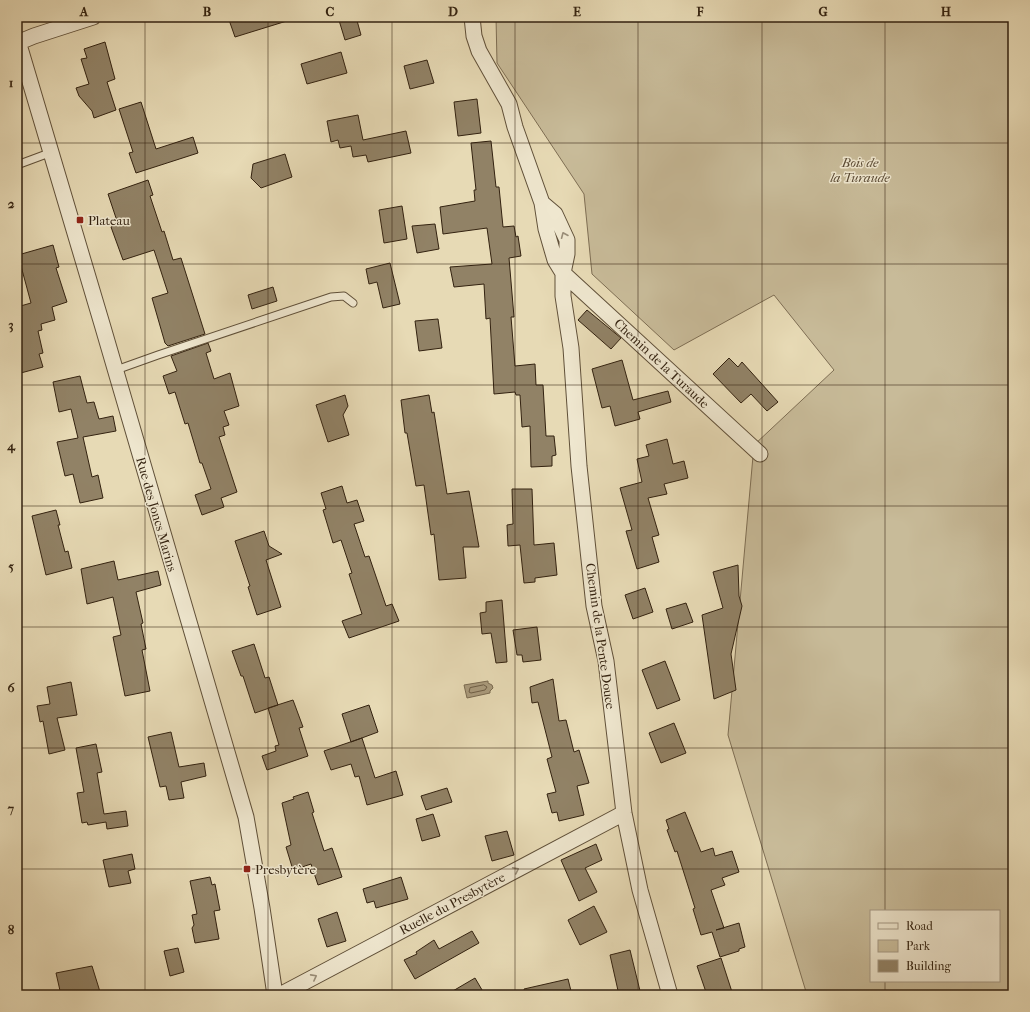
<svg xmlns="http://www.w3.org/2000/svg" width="1030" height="1012" font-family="'IM FELL French Canon',serif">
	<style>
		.green { fill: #c8bb99; stroke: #7e6e54; fill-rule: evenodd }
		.water { fill: #aa9b7d; stroke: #7a6b51 }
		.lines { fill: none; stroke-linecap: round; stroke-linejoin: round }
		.shore { stroke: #6e5e46; stroke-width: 1 }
		.building { fill: #918266; stroke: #332210 }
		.service-casing { stroke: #605039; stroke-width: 9 }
		.minor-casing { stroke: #605039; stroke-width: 17 }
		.service { stroke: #efe7cf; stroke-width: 7 }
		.minor { stroke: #efe7cf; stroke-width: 15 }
		.oneway { stroke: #9a8e79 }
		.grid { fill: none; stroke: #332210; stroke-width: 1; stroke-opacity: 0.55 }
		.poi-dot { fill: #8f2418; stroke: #efe7cf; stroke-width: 1.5 }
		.labels { text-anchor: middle; stroke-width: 3; stroke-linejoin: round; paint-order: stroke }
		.park-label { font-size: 13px; font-style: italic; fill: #584832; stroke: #efe7cf }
		.poi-label { font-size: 13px; fill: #332210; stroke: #efe7cf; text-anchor: start }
		.street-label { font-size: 13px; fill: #332210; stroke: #efe7cf }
		.neatline { fill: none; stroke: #332210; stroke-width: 1.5 }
		.grid-label { font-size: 13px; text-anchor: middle; font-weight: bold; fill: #332210 }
	</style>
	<rect width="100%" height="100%" fill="#e7dab5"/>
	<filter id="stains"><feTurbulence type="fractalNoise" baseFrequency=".005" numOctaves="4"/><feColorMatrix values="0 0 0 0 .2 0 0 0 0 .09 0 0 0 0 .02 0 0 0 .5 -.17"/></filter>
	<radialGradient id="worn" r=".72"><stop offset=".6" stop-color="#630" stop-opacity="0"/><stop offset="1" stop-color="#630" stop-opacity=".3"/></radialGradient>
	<path class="green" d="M496,17H1013V995H807L728,735L754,445L834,370L774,295L674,350L592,274L584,194L497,63ZM871,911H999V981H871Z"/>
	<path class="water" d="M488,681V683L492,685L493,688L490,691V693L467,698L464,685Z"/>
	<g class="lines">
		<path class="shore" d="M484,685L487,687L485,690L471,693L469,692L470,688Z"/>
	</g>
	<path class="building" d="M228,17H289L290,20L235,37Z
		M338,17H356L361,35L345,40Z
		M105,42L115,79L107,82L116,110L94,118L92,111L79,96L76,88L89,84L81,59L87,58L84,49Z
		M341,52L347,73L307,84L301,64Z
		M427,60L434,83L410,89L404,66Z
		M477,99L481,133L458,136L454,102Z
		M141,102L156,149L193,137L198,153L136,173L129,153L133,152L119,109Z
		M358,115L363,140L406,131L411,153L368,162L366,155L353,157L351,146L340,148L338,140L331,142L327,121Z
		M491,141L496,187H499L503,227L514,226L516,237L518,236L521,256L509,258L514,317H511L515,366L535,364L536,385H543L546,436H554L556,455L552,456V466L531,467L530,426L522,427L520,395H516L515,392L494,394L490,318L486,319L484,284L454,287L450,267L492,264L487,228L443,234L440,207L475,201L474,190H476L471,143Z
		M285,154L292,177L261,188L251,178L253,164Z
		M148,180L153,195L150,196L162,232L164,231L173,260L181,258L205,334L168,346L165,343L152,298L168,293L154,250L123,260L111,227L118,224L108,194Z
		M402,206L407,239L384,243L379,210Z
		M435,224L439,249L417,253L412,226Z
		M53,245L59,267L56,268L67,302L52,307L55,320L41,324L42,330L38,331L43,353L39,354L43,367L17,374V307L31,303L18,255Z
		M390,263L400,304L383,308L377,282L369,284L366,269Z
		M273,287L277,301L252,309L248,295Z
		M587,310L621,338L611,349L578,320Z
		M438,319L442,348L419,351L415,321Z
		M208,343L211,351L206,353L214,379L230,373L239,406L224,411L229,425L223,427L225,435L219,437L237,492L221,498L224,507L202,515L195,495L211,489L202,463H200L188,423L185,424L175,392L169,394L163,376L177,371L171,356Z
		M729,358L738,367L742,362L778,402L767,411L751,394L741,403L713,374Z
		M622,360L633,400L668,391L671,402L638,412L640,419L615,426L610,406L602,408L592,369Z
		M80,376L87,403L94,402L99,419L113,416L116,431L83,437L92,477L98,475L103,498L80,503L73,474L65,476L57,442L78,438L71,409L59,412L53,382Z
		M345,395L348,406L343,415L349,435L328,442L316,405Z
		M429,395L432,413L434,412L447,494L469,491L479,547H463L466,578L439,580L434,534L431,535L424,485L416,486L407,433H405L401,400Z
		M667,439L673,464L684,461L688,478L664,484L667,494L648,498L659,535L652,537L659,562L637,569L626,531L632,530L620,488L642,482L637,459L649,456L646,445Z
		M342,486L347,503L357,500L364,521L354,524L365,557L369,556L386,606L392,604L399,621L349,638L342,621L362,614L349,574L352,573L341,540L333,543L323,510L326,509L321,493Z
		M512,489H532L534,545L554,543L557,575L535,578V582L524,583L520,545L508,546L507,525L513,524Z
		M56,510L60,525H58L65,552L68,551L72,568L46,575L32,516Z
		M264,531L269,546L282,554L266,560L281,607L257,615L248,587L250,586L235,541Z
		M114,561L118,580L158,571L161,585L136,592L143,623L141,624L146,649L142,650L150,691L125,696L113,637L121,635L113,597L87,604L81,569Z
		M738,565L739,596L742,606L731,654L736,690L714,699L702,615L723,608L713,572Z
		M645,588L653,612L633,619L625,595Z
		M502,600L507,662L496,663L491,633L482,634L480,613L486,612V602Z
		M686,603L693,622L672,629L666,609Z
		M537,627L541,660L523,662L522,655H517L513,630Z
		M254,644L265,678L269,677L278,705L255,713L243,676H241L232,651Z
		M665,661L680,700L657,709L642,670Z
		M553,679L559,721L566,720L574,752L579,750L589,783L577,786L584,815L559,821L557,812L552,813L547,794L556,792L547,759L552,757L538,702L532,703L530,687Z
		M71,682L77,715L57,718L65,750L49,754L43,721L40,722L37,706L50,704L47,687Z
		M293,700L303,727L299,728L308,756L267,770L262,756L276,751L275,746L279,745L268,708Z
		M369,705L378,732L351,742L342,714Z
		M674,723L686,753L661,763L649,733Z
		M171,732L179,767L204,763L206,776L181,782L184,798L169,800L166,786L160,787L148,737Z
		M362,738L375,778L396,771L403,795L367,805L359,776L355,777L351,764L331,770L324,751Z
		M96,744L102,772L97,773L104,814L126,811L128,826L107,829L106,822L88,825L87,822L82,823L77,793L84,792L76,748Z
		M447,788L452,802L426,810L421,796Z
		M308,792L314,812L312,813L324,851L332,848L342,877L318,885L311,864L293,870L286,847L291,845L282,803L294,799L293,797Z
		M685,812L701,852L713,848L715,856L732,851L739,872L722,878L725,885L711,890L724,928L716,930L739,923L745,947L739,949V951L720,957L712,932L701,935L693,909L695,908L677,851L675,852L667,830L669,829L666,820Z
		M433,814L440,836L422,841L416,819Z
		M507,831L514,855L492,861L485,836Z
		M596,844L602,860L585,868L597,892L579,901L561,860Z
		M132,854L135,869L128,871L131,883L109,887L103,860Z
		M210,877L212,885L215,884L220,910L214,911L219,939L195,943L192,928L194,925L192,915L197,914L190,881Z
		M401,877L408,899L376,908L374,901L367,903L363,889Z
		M594,906L607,932L580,945L568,920Z
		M337,912L346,941L327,947L318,919Z
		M472,931L479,943L415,979L404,960L417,954L416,952L434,940L439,949Z
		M178,948L184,972L170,976L164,951Z
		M630,950L641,995H619L610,955Z
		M721,958L733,995H707L697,966Z
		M92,966L101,995H61L56,973Z
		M475,978L485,995H446Z
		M568,979L572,995H525L524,989Z"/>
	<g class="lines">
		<g class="service-casing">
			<path id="service" d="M17,165L52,152
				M116,370L158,355L331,297L344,296L353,303"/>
		</g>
		<g class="minor-casing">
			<path id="minor" d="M472,17L474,36L479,51L509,104L515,127L542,203L546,229L555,260L563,273L760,454
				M17,38L102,324L246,817L262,908L275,995
				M17,43L34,36L93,17
				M542,203L555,214L567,240V254L563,273V296L571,348L579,466L594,606L606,661L624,813L640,890L670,995
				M280,995L624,813"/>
		</g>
		<use href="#service" class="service"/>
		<use href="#minor" class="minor"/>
	</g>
	<defs><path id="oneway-chevron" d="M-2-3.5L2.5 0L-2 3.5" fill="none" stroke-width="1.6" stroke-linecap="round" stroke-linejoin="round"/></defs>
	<g class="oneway">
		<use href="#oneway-chevron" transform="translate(564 235) rotate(-113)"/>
		<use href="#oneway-chevron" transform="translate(516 870) rotate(-27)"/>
		<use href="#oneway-chevron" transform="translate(314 977) rotate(-28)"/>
	</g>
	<path class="grid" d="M145,17V995M268,17V995M392,17V995M515,17V995M638,17V995M762,17V995M885,17V911M17,143H1013M17,264H1013M17,385H1013M17,506H1013M17,627H1013M17,748H1013M17,869H1013M885,981V995"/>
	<g class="poi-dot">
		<rect x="76" y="216" width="8" height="8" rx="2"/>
		<rect x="243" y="865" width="8" height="8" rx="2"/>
	</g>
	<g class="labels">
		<g class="park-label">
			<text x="860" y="167">Bois de<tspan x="860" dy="15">la Turaude</tspan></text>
		</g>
		<g class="poi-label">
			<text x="88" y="225">Plateau</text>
			<text x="255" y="874">Presbytère</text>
		</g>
		<g class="street-label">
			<text transform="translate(662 363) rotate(43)" y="5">Chemin de la Turaude</text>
			<text transform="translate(157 514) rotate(74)" y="5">Rue des Joncs Marins</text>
			<text transform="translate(601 636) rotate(82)" y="5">Chemin de la Pente Douce</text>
			<text transform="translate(452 903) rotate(-28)" y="5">Ruelle du Presbytère</text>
		</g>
	</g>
	<rect width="1030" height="1012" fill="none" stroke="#e7dab5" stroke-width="44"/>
	<rect x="870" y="910" width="130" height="72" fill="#efe7cf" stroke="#a49883"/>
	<rect x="878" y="923" width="20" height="6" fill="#efe7cf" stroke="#a49883"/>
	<text x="906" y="930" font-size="12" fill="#332210">Road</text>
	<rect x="878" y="940" width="20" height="12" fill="#c8bb99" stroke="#a49883"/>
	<text x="906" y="950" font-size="12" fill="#332210">Park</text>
	<rect x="878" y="960" width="20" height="12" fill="#918266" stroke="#a49883"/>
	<text x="906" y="970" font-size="12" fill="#332210">Building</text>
	<rect x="22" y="22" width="986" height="968" class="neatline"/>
	<g class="grid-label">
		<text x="84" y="16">A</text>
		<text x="207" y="16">B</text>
		<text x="330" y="16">C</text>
		<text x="453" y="16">D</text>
		<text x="577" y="16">E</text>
		<text x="700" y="16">F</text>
		<text x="823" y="16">G</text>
		<text x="946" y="16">H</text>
		<text x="11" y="87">1</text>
		<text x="11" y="208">2</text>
		<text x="11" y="329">3</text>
		<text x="11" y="450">4</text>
		<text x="11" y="571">5</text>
		<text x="11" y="692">6</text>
		<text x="11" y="813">7</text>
		<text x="11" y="934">8</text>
	</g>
	<rect width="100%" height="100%" filter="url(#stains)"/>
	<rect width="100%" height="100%" fill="url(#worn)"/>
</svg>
